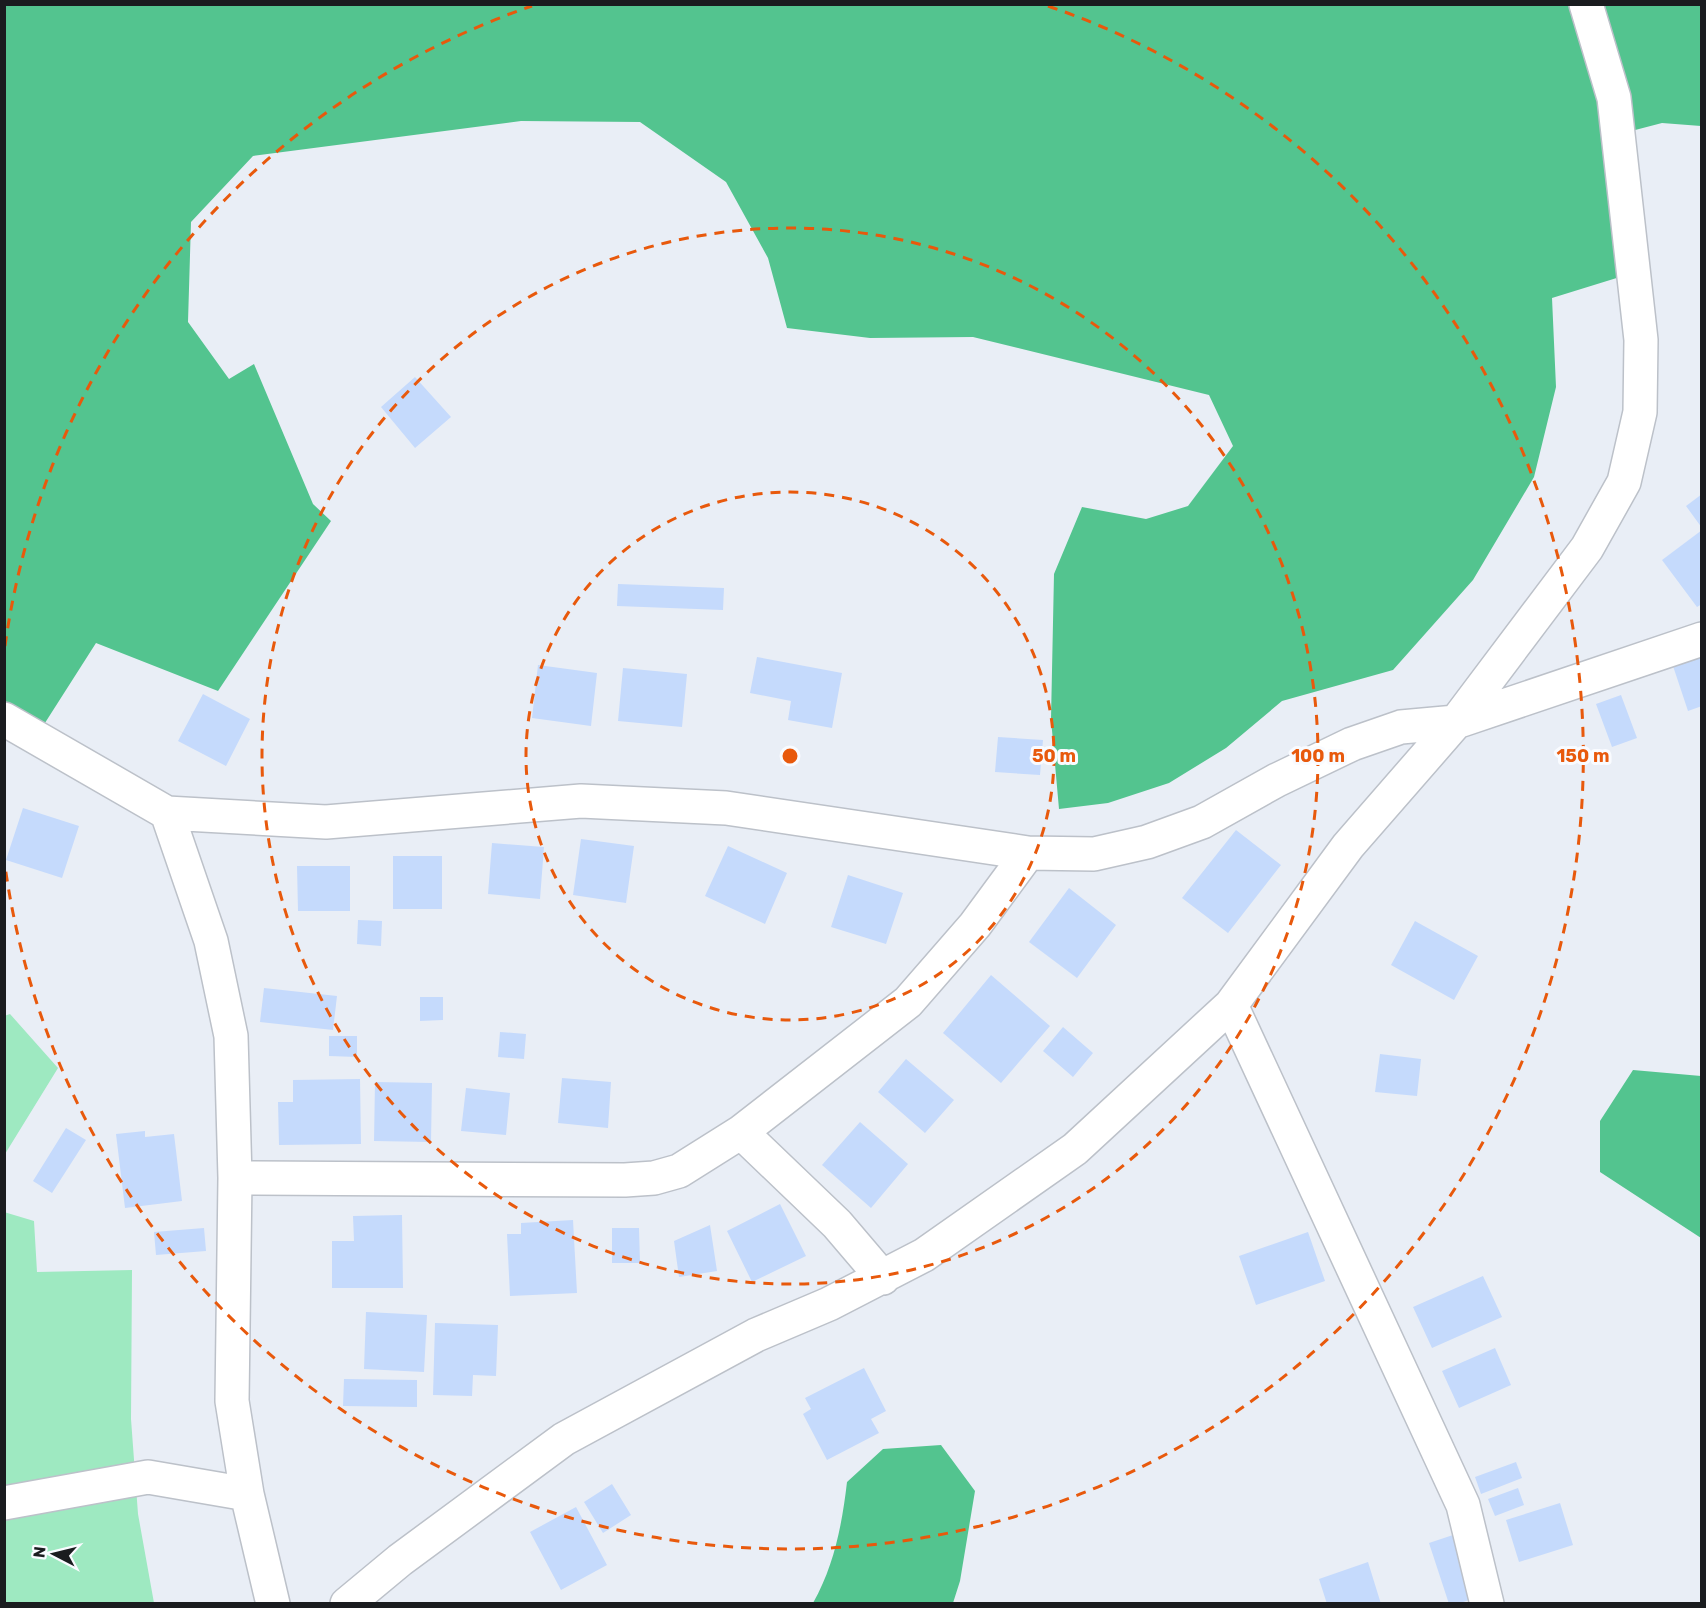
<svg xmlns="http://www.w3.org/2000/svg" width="1706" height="1608" font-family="Rubik,sans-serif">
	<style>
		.green { fill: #9ee9c1 }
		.forest { fill: #53c48f }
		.building { fill: #c5dafc }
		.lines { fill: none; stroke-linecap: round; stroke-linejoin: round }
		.minor-casing { stroke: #bcc1c9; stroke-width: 36 }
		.minor { stroke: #fff; stroke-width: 33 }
		.ring { fill: none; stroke: #e8590c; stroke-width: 3; stroke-dasharray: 10 8 }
		.centre { fill: #e8590c; stroke: #f9fbff; stroke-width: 3 }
		.ring-label { font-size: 18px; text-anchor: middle; font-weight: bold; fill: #e8590c; stroke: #f9fbff; stroke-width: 6; stroke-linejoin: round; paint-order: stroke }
	</style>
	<rect width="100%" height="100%" fill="#e9eef6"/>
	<path class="green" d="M10,1014L58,1068L5,1154L4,1016Z
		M4,1212L34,1221L37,1272L132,1270L131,1419L138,1514L154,1603H5Z"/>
	<path class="forest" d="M4,5H1701V126L1662,123L1616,135L1636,272L1552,298L1556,387L1534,477L1473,580L1393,670L1282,701L1226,748L1169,783L1108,803L1059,809L1051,719L1054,574L1082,507L1146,519L1188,506L1233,446L1209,395L973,337L870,338L787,328L768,258L726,182L640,122L521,121L253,156L191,222L188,322L229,379L254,364L313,504L331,521L218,691L96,643L43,726L5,701Z
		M1633,1070L1701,1076V1238L1600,1172V1121Z
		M941,1445L975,1491L960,1581L953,1603H813C834,1566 842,1525 847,1482L883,1449Z"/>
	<path class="building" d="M415,377L451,417L415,448L381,407Z
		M1702,494V528L1686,506Z
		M1702,530V604L1697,607L1662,560Z
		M618,584L724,588L723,610L617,606Z
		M1702,654V706L1688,711L1672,663Z
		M757,657L842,673L832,728L788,720L791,701L750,693Z
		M538,665L597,673L591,726L532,718Z
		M623,668L687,674L682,727L618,721Z
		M203,694L250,719L226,766L178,741Z
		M1621,695L1637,738L1612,747L1596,704Z
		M998,737L1043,740L1040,775L995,772Z
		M23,808L79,826L62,878L6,860Z
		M1236,830L1281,865L1228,933L1182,898Z
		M581,839L634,846L626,903L573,895Z
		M492,843L544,847L540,899L488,894Z
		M728,846L787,873L765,924L705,896Z
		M393,856H442V909H393Z
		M297,866H350V911H298Z
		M848,875L903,893L886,944L831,927Z
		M1069,888L1116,925L1077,978L1029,942Z
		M358,920L382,921L381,946L357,944Z
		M1415,921L1478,956L1454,1000L1391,965Z
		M991,975L1050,1026L1001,1083L943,1033Z
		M264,988L337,996L333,1030L260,1022Z
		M420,997H443V1020L420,1021Z
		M1063,1027L1093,1053L1073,1077L1043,1051Z
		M500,1032L526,1034L524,1059L498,1057Z
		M329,1036H357V1057L329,1056Z
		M1380,1054L1421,1059L1417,1096L1375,1092Z
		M906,1059L954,1100L925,1133L878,1092Z
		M562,1078L611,1082L608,1128L558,1123Z
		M360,1079L361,1144L279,1145L278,1102H293V1080Z
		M375,1082L432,1083L431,1142L374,1141Z
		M466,1088L510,1093L506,1135L461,1131Z
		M860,1122L908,1164L871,1208L822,1165Z
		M66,1128L86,1140L52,1193L33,1181Z
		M145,1131V1137L174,1134L182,1201L125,1208L116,1134Z
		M780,1204L806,1256L752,1282L727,1231Z
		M402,1215L403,1288H332V1241H354L353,1216Z
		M573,1220L577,1293L510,1296L507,1234H521V1223Z
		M710,1225L717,1271L679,1277L674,1241Z
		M204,1228L206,1251L156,1255L154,1232Z
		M612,1228H639L640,1263H612Z
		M1308,1232L1325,1281L1256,1305L1239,1256Z
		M1483,1276L1502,1317L1432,1348L1413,1307Z
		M366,1312L427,1315L424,1372L364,1369Z
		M435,1323L498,1325L496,1376L473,1375L472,1396L433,1395Z
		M1495,1348L1511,1385L1459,1408L1442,1371Z
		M864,1368L886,1411L871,1419L879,1433L827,1460L803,1414L811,1409L805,1398Z
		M344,1379L417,1380V1407L343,1406Z
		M1516,1462L1522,1478L1481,1494L1475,1477Z
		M612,1484L631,1515L603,1533L584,1502Z
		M1518,1488L1524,1505L1495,1516L1488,1499Z
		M1560,1503L1573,1545L1519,1562L1506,1520Z
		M576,1507L607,1565L561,1590L530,1532Z
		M1453,1535L1474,1598L1458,1604H1449L1429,1543Z
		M1368,1562L1381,1604H1327L1319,1579Z"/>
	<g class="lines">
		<g class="minor-casing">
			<path id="minor" d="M4,719L167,813L326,822L581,801L726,808L1028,853L1094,854L1147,842L1202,822L1277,780L1352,744L1401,727L1456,722L1702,639
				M167,813L211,941L231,1036L235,1178L232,1401L247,1494L273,1604
				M1231,1005L1463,1505L1487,1604
				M741,1132L837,1224L883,1278
				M235,1178L625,1180L654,1178L679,1171L741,1132L908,1002L975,925L1028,853
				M4,1503L148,1477L247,1494
				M347,1604L400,1560L564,1439L756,1335L829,1304L924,1255L1075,1149L1231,1005L1348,846L1456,722L1587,548L1624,482L1640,412L1641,340L1614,98L1586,4"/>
		</g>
		<use href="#minor" class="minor"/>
	</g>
	<g class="ring">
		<circle cx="790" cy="756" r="264"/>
		<circle cx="790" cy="756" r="528"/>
		<path d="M5 646A793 793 0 0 1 532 6M1048 6A793 793 0 1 1 5 866"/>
	</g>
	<circle cx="790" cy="756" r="9" class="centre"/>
	<g class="ring-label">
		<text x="1054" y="762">50 m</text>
		<text x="1318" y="762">100 m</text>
		<text x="1583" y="762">150 m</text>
	</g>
	<rect width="1706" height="1608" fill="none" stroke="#1a1c1f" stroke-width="12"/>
	<g transform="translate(54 1554) rotate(277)" stroke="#f9fbff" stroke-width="4.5" paint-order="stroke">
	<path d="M0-4.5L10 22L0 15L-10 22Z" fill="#1a1c1f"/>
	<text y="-9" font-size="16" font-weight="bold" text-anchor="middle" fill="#1a1c1f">N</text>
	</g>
</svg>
